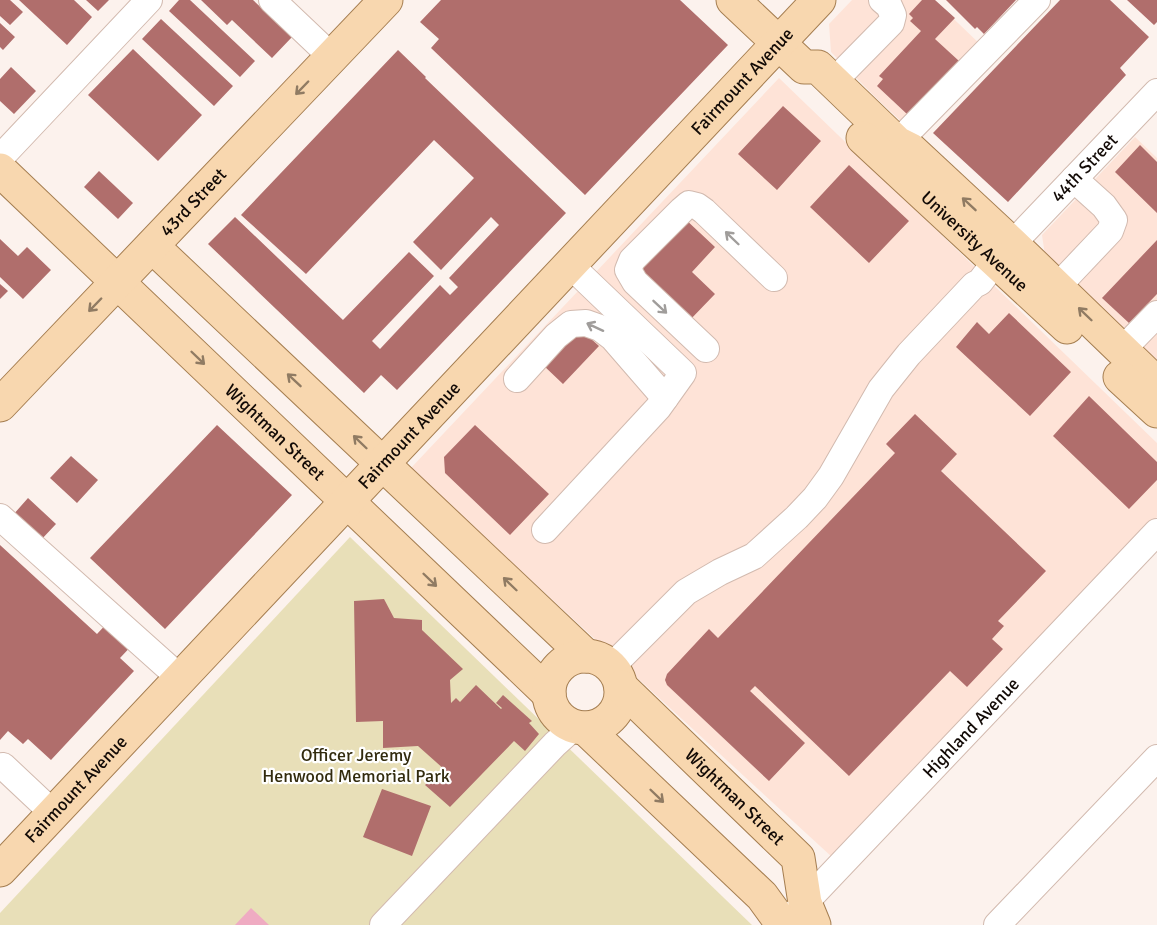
<svg xmlns="http://www.w3.org/2000/svg" width="1157" height="925" font-family="Signika,sans-serif">
	<style>
		.built { fill: #fee3d7 }
		.green { fill: #e8dfb8 }
		.water { fill: #efabc2 }
		.building { fill: #b06e6c }
		.lines { fill: none; stroke-linecap: round; stroke-linejoin: round }
		.minor-casing { stroke: #d2baaf; stroke-width: 28 }
		.major-casing { stroke: #a57e51; stroke-width: 35 }
		.minor { stroke: #fff; stroke-width: 26 }
		.major { stroke: #f8d7af; stroke-width: 33 }
		.oneway { stroke: #907b63 }
		.oneway2 { stroke: #a09d9b }
		.labels { text-anchor: middle; stroke-width: 4.5; stroke-linejoin: round; paint-order: stroke }
		.street-label { font-size: 18px; fill: #120a06; stroke: #fff }
		.park-label { font-size: 18px; fill: #322b0e; stroke: #fff }
	</style>
	<rect width="100%" height="100%" fill="#fcf2ed"/>
	<path class="built" d="M852,0H934L983,47L907,127L875,97L831,52L829,24Z
		M779,78L1157,443V517L832,857L410,469Z
		M1135,137L1157,158V363L1045,255L1042,235Z"/>
	<path class="green" d="M350,537L752,925H0V913Z"/>
	<path class="water" d="M251,908L269,925H235Z"/>
	<path class="building" d="M0,0H10L23,12L10,25L0,16Z
		M19,0H74L92,17L67,45Z
		M86,0H109L98,11Z
		M179,0H190L255,61L240,77L169,11Z
		M201,0H253L292,37L272,58L232,20L227,25Z
		M441,0H680L728,45L585,195L431,48L439,39L420,22Z
		M922,0H935L955,18L935,39L959,61L908,115L877,86L883,79L879,76L921,31L910,21L913,18L909,14Z
		M946,0H1016L984,34L977,27L975,29Z
		M1060,0H1110L1149,37L1120,68L1126,75L1008,202L933,133Z
		M1127,0H1157V22L1154,25Z
		M161,19L233,86L214,106L142,39Z
		M0,23L15,37L3,50L0,47Z
		M133,49L202,115L158,161L88,95Z
		M398,50L426,77L425,78L566,213L397,390L381,375L364,393L208,244L235,217L343,320L409,252L434,276L372,341L380,349L440,285L450,295L458,287L449,278L499,225L491,217L441,270L413,242L474,178L434,140L306,274L241,215Z
		M11,67L36,91L14,114L0,101V79Z
		M783,106L821,141L777,190L738,154Z
		M1140,145L1157,162V213L1115,172Z
		M849,165L909,221L869,263L810,207Z
		M99,171L133,203L118,219L84,187Z
		M684,218L715,247L692,272L715,294L688,322L634,271Z
		M0,239L18,256L27,247L51,270L23,299L0,277Z
		M1157,240V294L1129,323L1102,298Z
		M0,284L8,291L0,299Z
		M1009,313L1071,372L1030,416L956,347L977,322L989,334Z
		M579,328L599,346L563,384L543,365Z
		M1089,396L1157,462V480L1129,509L1053,436Z
		M915,414L957,454L941,471L1046,571L998,621L1004,626L992,639L1003,649L967,687L950,671L849,776L755,686L750,691L805,743L769,781L667,685L665,680L667,674L709,629L718,638L895,453L886,444Z
		M217,425L292,495L165,629L90,558Z
		M475,425L549,494L510,535L445,473L444,457Z
		M71,456L98,480L77,503L50,478Z
		M28,498L56,524L40,541L13,515Z
		M0,545L97,634L111,619L136,641L120,658L134,671L51,760L28,739L23,744L8,731L0,740Z
		M384,599L394,618L422,620V630L463,669L450,680L451,703L456,698L460,702L476,685L501,709L502,708L496,703L503,695L532,721L529,723L539,734L525,751L514,741L450,807L425,785L439,771L442,773L445,770L418,746L383,748V721L356,722L354,601Z
		M382,789L431,806L412,856L363,837Z"/>
	<g class="lines">
		<g class="minor-casing">
			<g id="minor">
				<path d="M272,0L332,57"/>
				<path d="M833,82L891,23L893,15L889,6L882,0"/>
				<path d="M897,143L1037,0"/>
				<path d="M0,158L149,0"/>
				<path id="s1" d="M1012,244L1157,92"/>
				<path d="M1057,287L1110,231L1114,220L1104,206L1074,179"/>
				<path d="M706,349L635,282L628,270L632,260L682,210L689,204L697,206L704,211L774,278"/>
				<path d="M1122,350L1157,314"/>
				<path d="M517,379L556,336L571,324L586,323L600,328L613,338L665,398"/>
				<path d="M0,517L180,678"/>
				<path d="M545,530L658,408L683,373L570,265"/>
				<path d="M611,667L686,592L720,572L754,556L797,517L815,498L831,476L881,389L909,354L974,285L980,282L996,261"/>
				<path d="M0,768L3,766L53,813"/>
				<path id="s2" d="M796,912L1157,532"/>
				<path d="M383,925L555,744L575,726"/>
				<path d="M997,925L1157,758"/>
			</g>
		</g>
		<g class="major-casing">
			<g id="major">
				<path d="M733,0L804,67H818L897,143L911,150L1012,244L1157,384"/>
				<path id="s3" d="M863,138L1067,327"/>
				<path id="s4" d="M0,170L549,694"/>
				<path d="M152,246L586,656"/>
				<path d="M1120,377L1157,411"/>
				<path id="s5" d="M0,405L386,0"/>
				<circle cx="585" cy="692" r="36"/>
				<path id="s6" d="M621,687L798,858L805,903L814,925"/>
				<path d="M585,728L762,896L783,925"/>
				<path id="s7" d="M0,870L819,0"/>
			</g>
		</g>
		<use href="#minor" class="minor"/>
		<use href="#major" class="major"/>
	</g>
	<defs><path id="oneway-shaft" d="M-6 0H5M1.5-3L5.5 0L1.5 3" fill="none" stroke-width="1.6" stroke-linecap="round" stroke-linejoin="round" transform="scale(1.5)"/></defs>
	<g class="oneway">
		<use href="#oneway-shaft" transform="translate(302 88) rotate(134)"/>
		<use href="#oneway-shaft" transform="translate(969 204) rotate(-137)"/>
		<use href="#oneway-shaft" transform="translate(95 305) rotate(134)"/>
		<use href="#oneway-shaft" transform="translate(1085 314) rotate(-136)"/>
		<use href="#oneway-shaft" transform="translate(198 358) rotate(44)"/>
		<use href="#oneway-shaft" transform="translate(294 380) rotate(-137)"/>
		<use href="#oneway-shaft" transform="translate(360 442) rotate(-136)"/>
		<use href="#oneway-shaft" transform="translate(430 580) rotate(44)"/>
		<use href="#oneway-shaft" transform="translate(510 584) rotate(-136)"/>
		<use href="#oneway-shaft" transform="translate(657 796) rotate(44)"/>
	</g>
	<g class="oneway2">
		<use href="#oneway-shaft" transform="translate(732 238) rotate(-136)"/>
		<use href="#oneway-shaft" transform="translate(660 307) rotate(43)"/>
		<use href="#oneway-shaft" transform="translate(595 327) rotate(-155)"/>
	</g>
	<g class="labels">
		<g class="street-label">
			<text dy="6" stroke="none"><textPath href="#s7" startOffset="1083">Fairmount Avenue</textPath></text>
			<text dy="6" stroke="none"><textPath href="#s1" startOffset="105">44th Street</textPath></text>
			<text dy="6" stroke="none"><textPath href="#s5" startOffset="280">43rd Street</textPath></text>
			<text dy="6" stroke="none"><textPath href="#s3" startOffset="152">University Avenue</textPath></text>
			<text dy="6" stroke="none"><textPath href="#s4" startOffset="380">Wightman Street</textPath></text>
			<text dy="6" stroke="none"><textPath href="#s7" startOffset="597">Fairmount Avenue</textPath></text>
			<text dy="6" stroke="none"><textPath href="#s2" startOffset="254">Highland Avenue</textPath></text>
			<text dy="6" stroke="none"><textPath href="#s7" startOffset="111">Fairmount Avenue</textPath></text>
			<text dy="6" stroke="none"><textPath href="#s6" startOffset="158">Wightman Street</textPath></text>
		</g>
		<g class="park-label">
			<text x="356" y="761">Officer Jeremy<tspan x="356" dy="21">Henwood Memorial Park</tspan></text>
		</g>
	</g>
</svg>
